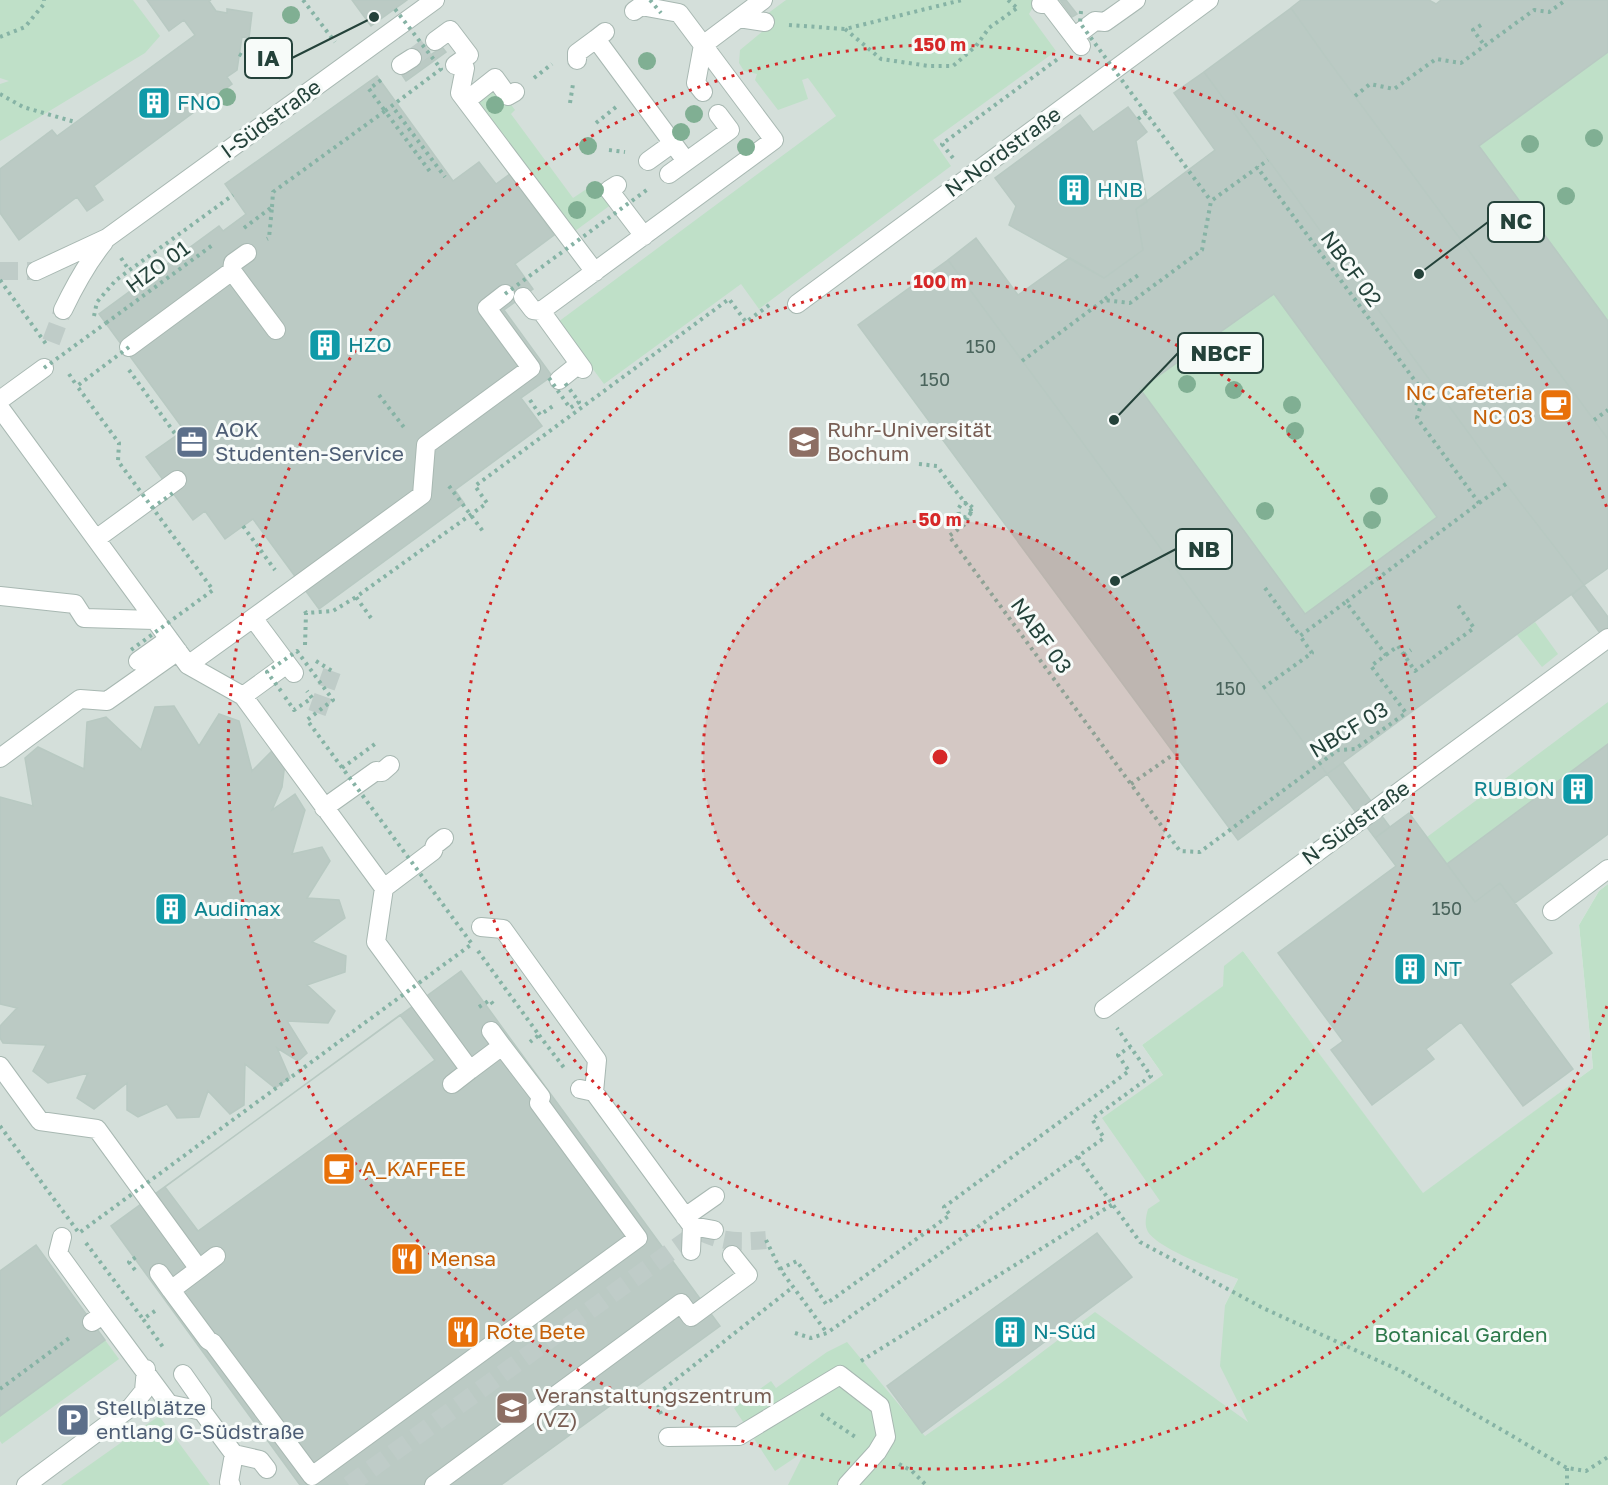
<svg xmlns="http://www.w3.org/2000/svg" width="1608" height="1485" font-family="'Golos Text',sans-serif">
	<style>
		.built { fill: #d4dfda }
		.green { fill: #bfe0c8 }
		.building { fill: #bbcac4; stroke: #b8c9c2; stroke-width: 1.5; fill-rule: evenodd }
		.lines { fill: none; stroke-linecap: round; stroke-linejoin: round }
		.street-tunnel { stroke: #bfccc8; stroke-width: 18; stroke-dasharray: 18 9; stroke-linecap: butt }
		.lane-casing { stroke: #a8b8b2; stroke-width: 20 }
		.street-casing { stroke: #a8b8b2; stroke-width: 20 }
		.path { stroke: #86b3a5; stroke-width: 4; stroke-dasharray: 3 4.5; stroke-linecap: butt }
		.lane { stroke: #fff; stroke-width: 18 }
		.street { stroke: #fff; stroke-width: 18 }
		.path-bridge { stroke: #86b3a5; stroke-width: 4; stroke-dasharray: 3 4.5; stroke-linecap: butt }
		.tree { fill: #80af93 }
		.ring { fill: none; stroke: #d62828; stroke-width: 3; stroke-dasharray: 3 6 }
		.labels { text-anchor: middle; stroke-width: 6; stroke-linejoin: round; paint-order: stroke }
		.number-label { font-size: 18px; fill: #4a645c }
		.culture-label { font-size: 21px; fill: #0d838f; stroke: #f7fbf9; text-anchor: start }
		.street-label { font-size: 21px; fill: #24423a; stroke: #f7fbf9 }
		.food-label { font-size: 21px; fill: #c56008; stroke: #f7fbf9; text-anchor: start }
		.service-label { font-size: 21px; fill: #4e5e75; stroke: #f7fbf9; text-anchor: start }
		.education-label { font-size: 21px; fill: #785e54; stroke: #f7fbf9; text-anchor: start }
		.park-label { font-size: 21px; fill: #2d7a4b; stroke: #f7fbf9 }
		.centre { fill: #d62828; stroke: #f7fbf9; stroke-width: 3 }
		.ring-label { font-size: 18px; text-anchor: middle; font-weight: bold; fill: #d62828; stroke: #f7fbf9; stroke-width: 6; stroke-linejoin: round; paint-order: stroke }
		.leader { fill: none; stroke: #24423a; stroke-width: 2 }
		.callout-dot { fill: #24423a; stroke: #f7fbf9; stroke-width: 2 }
		.callout { fill: #f7fbf9; stroke: #24423a; stroke-width: 2 }
		.callout-label { font-size: 22px; text-anchor: middle; font-weight: bold; fill: #24423a }
	</style>
	<rect width="100%" height="100%" fill="#e6efeb"/>
	<path class="built" d="M0,0H1608V884L1599,891L1579,925L1593,1068L1423,1194L1243,951L1224,986L1142,1045L1163,1075L1160,1201L1204,1265L1238,1279L1225,1305L1364,1485H0Z"/>
	<path class="green" d="M0,0H133L160,36L145,53L0,141V84L9,81L0,78Z
		M786,0H1037L1029,14L1056,51L933,140L951,166L759,309L741,284L604,384L558,322L836,116L808,78L802,80L808,99L778,110L755,80L757,74L744,71L739,63L740,50L763,31L767,14Z
		M1608,52V321L1479,146Z
		M496,84L515,110L511,114L573,198L597,182L612,204L575,231L476,99Z
		M1274,294L1437,517L1305,614L1140,389Z
		M1535,622L1558,654L1542,667L1517,635Z
		M1608,702V744L1447,864L1427,837Z
		M1608,884V1485H788L805,1451L775,1471L734,1408L771,1381L776,1388L827,1352L847,1342L925,1436L1001,1383L1095,1312L1248,1422L1220,1366L1225,1305L1238,1279C1218,1271 1159,1249 1148,1232C1144,1225 1146,1216 1148,1209L1160,1201L1102,1118L1163,1075L1142,1045L1223,986L1224,966L1243,951L1423,1193L1593,1068L1579,925L1599,891Z
		M105,1340L119,1359L2,1444L0,1441V1416Z
		M159,1416L210,1485H61L146,1425Z"/>
	<path class="building" d="M147,0H211L209,1L216,11L227,13V9L252,13L249,38L242,37L237,70L227,77L232,84L94,186L103,200L87,211L77,197L19,240L0,213V169L52,130L57,136L195,35L184,20L169,31Z
		M352,0H407L371,26Z
		M1060,0H1066L1077,14L1072,17Z
		M1301,0H1429L1436,4L1441,0H1608V52L1479,146L1608,321V439L1325,56L1291,8Z
		M1291,8L1325,56L1608,439V568L1584,585L1506,484L1204,72Z
		M442,47L446,52L406,81L402,75Z
		M1204,72L1506,484L1584,585L1327,774L948,260L976,238L1018,295L1070,258L1104,278L1143,250L1136,209L1215,150L1174,93ZM1274,294L1437,517L1305,614L1140,389Z
		M377,76L453,181L479,162L496,184L510,174L554,235L515,264L533,289L504,310L552,376L521,398L542,426L455,490L464,503L319,609L253,519L225,539L205,511L193,520L146,457L184,430L99,314L219,226L223,231L246,214L225,184Z
		M1128,107L1147,132L1136,141L1147,202L1136,209L1143,250L1104,278L1009,225L1016,206L995,178L1080,115L1093,132Z
		M948,260L1327,774L1238,840L858,325Z
		M1584,585L1608,617V644L1572,595Z
		M174,706L199,746L219,714L239,721L252,771L274,749L285,763L282,787L272,810L295,794L305,810L292,854L322,847L330,861L307,898L339,900L345,918L312,942L346,956L345,972L307,985L335,1011L328,1023L287,1021L307,1053L298,1061L277,1048L290,1078L275,1088L245,1064L244,1105L230,1114L208,1091L199,1117L177,1118L167,1104L138,1117L127,1110V1083L94,1109L77,1098L88,1073L48,1083L33,1071L46,1045L3,1043L0,1038V1026L17,1008L0,1004V797L33,806L25,758L38,747L84,769L87,722L106,717L141,750L155,707Z
		M1608,744V834L1515,903L1500,883L1475,902L1447,864Z
		M1343,763L1390,827L1375,838L1327,774Z
		M1409,813L1475,902L1500,883L1552,953L1510,984L1573,1069L1523,1106L1461,1022L1426,1049L1434,1059L1372,1105L1331,1050L1343,1041L1278,953L1396,866L1375,838Z
		M461,971L720,1326L501,1485H300L111,1226Z
		M400,1015L435,1060L198,1231L165,1187Z
		M1097,1233L1132,1277L922,1433L887,1386Z
		M36,1245L105,1340L0,1416V1271Z"/>
	<g class="lines">
		<path class="street-tunnel" d="M412,58L435,41
			M0,271H36
			M51,342L63,310
			M317,713L332,671
			M349,1485L699,1231C723,1243 741,1242 766,1240"/>
		<g class="lane-casing">
			<path id="lane" d="M797,304L1209,0
				M1552,911L1608,869
				M668,1437L739,1436L840,1375L880,1406L886,1437L877,1452L847,1485"/>
		</g>
		<g class="street-casing">
			<path id="street" d="M1041,4H1049L1081,46
				M634,11L641,6L679,13L703,45L696,83L703,92
				M739,18L765,22
				M605,32L596,39L686,161
				M1074,37L1095,21L1105,22L1136,0
				M435,41L450,30L469,55L455,65
				M577,60V53L596,39
				M401,65L412,58
				M465,68L460,93L595,272
				M466,101L495,78L508,96L515,92
				M648,161L673,143
				M669,174L730,130L718,114
				M617,185L609,190L644,236
				M36,271L107,238L435,0
				M232,271L233,263L247,253
				M523,297L533,310L541,311
				M63,310C75,285 87,263 104,242
				M129,347L232,271L276,330
				M583,369L541,311L774,140L703,45L763,0
				M559,380L579,364
				M0,400L44,368
				M0,408L188,665L243,696L384,888L376,942L470,1070L452,1084
				M96,539L177,480
				M0,596L75,604L84,618L155,620
				M138,661L169,639
				M188,665L253,618
				M294,673L253,618L422,495L426,445L531,368L487,308L505,294
				M243,696L287,664
				M0,758L80,699L107,701L178,651
				M324,808L376,771L382,772L390,765
				M384,888L433,851L435,845L444,838
				M481,927L503,929L597,1060L594,1092
				M1104,1009L1608,638
				M0,1066L40,1121L97,1129L199,1269L171,1290L208,1340L213,1343L312,1476L638,1238L539,1103L541,1097L502,1046
				M470,1070L502,1046L491,1031
				M580,1089L594,1092L692,1226L714,1230
				M685,1217L715,1196
				M62,1237L58,1253L103,1315
				M691,1251L692,1226
				M199,1269L216,1256
				M159,1273L171,1290
				M92,1322L103,1315L169,1404L202,1411L234,1454L229,1482L231,1485
				M183,1374L202,1401V1411
				M234,1454L260,1460L267,1469
				M26,1485L131,1407L144,1391L146,1369
				M434,1485L681,1303L691,1317L748,1275L732,1255"/>
		</g>
		<path class="path" d="M303,0L335,42
			M1008,0L1016,7
			M789,25L845,29L962,0
			M1481,25L1473,30L1485,46
			M845,29L881,59L929,66H953L976,46L989,28L1017,8
			M0,37L25,27L44,4V0
			M239,54L283,79
			M534,78L552,64
			M381,80L369,89L385,111
			M0,94L23,107L75,122
			M1355,96L1370,84L1394,89L1436,59L1461,63L1534,10L1549,12L1566,0
			M570,103L573,84
			M395,110L445,177
			M1138,119L1146,113L1211,201
			M596,123L616,107
			M609,150L625,152
			M953,158L942,144L1059,58
			M272,207L273,192L385,111L431,173
			M244,228L272,207L269,238L267,239
			M121,258L129,270
			M0,280L46,344
			M1105,299L1141,273
			M94,316L97,302L116,280L233,195
			M106,323L214,244
			M1022,361L1104,300L1130,303L1202,250L1211,201L1268,160
			M129,370L176,435
			M69,374L77,386
			M379,395L406,430
			M530,400L540,415L556,404
			M1594,420L1608,410
			M919,464L937,466L951,485
			M449,486L485,534
			M1479,503L1506,484
			M971,513L967,518L959,515L958,509L962,503H968L973,508L964,525L949,536L1180,851L1200,852L1338,750L1355,749L1406,713L1371,666L1386,655L1346,602L1479,503L1417,418L1420,408L1426,401L1421,392H1413L1411,402L1420,404L1427,397L1257,167
			M243,526L275,570
			M1265,588L1300,636L1346,602
			M305,611L306,613L333,611L356,597
			M371,618L356,597L487,503L475,486L729,299L746,322L772,303
			M305,645L306,613
			M1386,655L1398,646L1415,671L1474,628L1457,604
			M1404,655L1411,650
			M316,661L332,671
			M1263,688L1312,653L1300,636
			M285,697L294,710L312,698L307,691
			M1131,784L1174,754
			M478,951L539,1035L530,1042
			M479,1007L490,1000L495,1007
			M539,1035L565,1069
			M1078,1157L1140,1242L1263,1308L1401,1371L1567,1468L1586,1471L1608,1457
			M766,1240L780,1269L827,1333
			M86,1243L143,1319
			M780,1269L797,1261L826,1304L950,1215L944,1207L1129,1071L1118,1055L1130,1047
			M135,1270L129,1262L139,1255
			M155,1311L143,1319L165,1350
			M795,1333L811,1338L827,1333L1104,1138L1092,1119L1151,1076L1117,1028
			M861,1361L1113,1204
			M0,1389L72,1336
			M661,1414L655,1396L793,1287
			M821,1414L857,1438
			M899,1464L912,1471L926,1485
			M1567,1468V1485"/>
		<use href="#lane" class="lane"/>
		<use href="#street" class="street"/>
		<path class="path-bridge" d="M650,0L661,13
			M1081,11L1080,23L1146,113
			M385,111L441,69L395,9
			M505,294L648,189
			M129,347L77,386L119,443L118,461L213,590L131,650
			M44,368L106,323
			M549,378L570,408L579,402L565,383
			M951,485L971,510V513
			M152,508L173,493
			M342,768L375,744
			M0,1126L79,1233L472,944L307,720L333,700L297,651L267,672L281,691"/>
	</g>
	<g class="tree">
		<circle cx="291" cy="15" r="9"/>
		<circle cx="647" cy="61" r="9"/>
		<circle cx="227" cy="97" r="9"/>
		<circle cx="495" cy="105" r="9"/>
		<circle cx="694" cy="114" r="9"/>
		<circle cx="681" cy="132" r="9"/>
		<circle cx="1594" cy="138" r="9"/>
		<circle cx="1530" cy="144" r="9"/>
		<circle cx="588" cy="146" r="9"/>
		<circle cx="746" cy="147" r="9"/>
		<circle cx="595" cy="190" r="9"/>
		<circle cx="1566" cy="196" r="9"/>
		<circle cx="577" cy="210" r="9"/>
		<circle cx="1187" cy="384" r="9"/>
		<circle cx="1234" cy="390" r="9"/>
		<circle cx="1292" cy="405" r="9"/>
		<circle cx="1295" cy="431" r="9"/>
		<circle cx="1379" cy="496" r="9"/>
		<circle cx="1265" cy="511" r="9"/>
		<circle cx="1372" cy="520" r="9"/>
	</g>
	<circle cx="940" cy="757" r="237" fill="#d62828" fill-opacity=".12"/>
	<g class="ring">
		<circle cx="940" cy="757" r="237"/>
		<circle cx="940" cy="757" r="475"/>
		<path d="M1607 1006A712 712 0 1 1 1607 508"/>
	</g>
	<defs>
		<g id="building-square" transform="scale(1.725)"><rect x="-9" y="-9" width="18" height="18" rx="4" fill="#0f9aa8" stroke="#f7fbf9"/><path d="M-4-6H4V6H1V3H-1V6H-4ZM-2.5-4.3h1.7v1.8h-1.7ZM.8-4.3h1.7v1.8H.8ZM-2.5-1h1.7V.8h-1.7ZM.8-1h1.7V.8H.8Z" fill="#fff"/></g>
		<g id="cafe-square" transform="scale(1.725)"><rect x="-9" y="-9" width="18" height="18" rx="4" fill="#e8710a" stroke="#f7fbf9"/><path d="M-5.5-4.5H6V0H3Q3 3.5 0 3.5H-2.5Q-5.5 3.5-5.5 0ZM3-3.2v2h1.7v-2ZM-6 4.5H4V6H-6Z" fill="#fff"/></g>
		<g id="office-square" transform="scale(1.725)"><rect x="-9" y="-9" width="18" height="18" rx="4" fill="#5c6f8a" stroke="#f7fbf9"/><path d="M-6-3h4V-5.5h4V-3h4V5H-6ZM-1-4.5V-3h2v-1.5ZM-6 0V1H6V0Z" fill="#fff"/></g>
		<g id="university-square" transform="scale(1.725)"><rect x="-9" y="-9" width="18" height="18" rx="4" fill="#8d6e63" stroke="#f7fbf9"/><path d="M0-5L7-2L0 1L-7-2ZM-4 1L0 2.5L4 1V4Q0 6-4 4Z" fill="#fff"/></g>
		<g id="restaurant-square" transform="scale(1.725)"><rect x="-9" y="-9" width="18" height="18" rx="4" fill="#e8710a" stroke="#f7fbf9"/><path d="M-5-6h1v4h1v-4h1v4h1v-4h1v5L-1.5 .5V6h-2V.5L-5-1ZM5-6V6H3V1.5H1.5Q1.5-4 5-6Z" fill="#fff"/></g>
		<g id="parking-square" transform="scale(1.725)"><rect x="-9" y="-9" width="18" height="18" rx="4" fill="#5c6f8a" stroke="#f7fbf9"/><path d="M-3.5-5.5H1a3.5 3.5 0 0 1 0 7H-1V5.5H-3.5ZM-1-3.4V-.6H.8a1.4 1.4 0 0 0 0-2.8Z" fill="#fff"/></g>
	</defs>
	<g fill-rule="evenodd">
		<use href="#building-square" x="154" y="103"/>
		<use href="#building-square" x="1074" y="190"/>
		<use href="#building-square" x="325" y="345"/>
		<use href="#cafe-square" x="1556" y="405"/>
		<use href="#office-square" x="192" y="442"/>
		<use href="#university-square" x="804" y="442"/>
		<use href="#building-square" x="1578" y="789"/>
		<use href="#building-square" x="171" y="909"/>
		<use href="#building-square" x="1410" y="969"/>
		<use href="#cafe-square" x="339" y="1169"/>
		<use href="#restaurant-square" x="407" y="1259"/>
		<use href="#restaurant-square" x="463" y="1332"/>
		<use href="#building-square" x="1010" y="1332"/>
		<use href="#university-square" x="512" y="1408"/>
		<use href="#parking-square" x="73" y="1420"/>
	</g>
	<g class="labels">
		<g class="number-label">
			<text x="981" y="353">150</text>
			<text x="935" y="386">150</text>
			<text x="1231" y="695">150</text>
			<text x="1447" y="915">150</text>
		</g>
		<g class="culture-label">
			<text x="177" y="110">FNO</text>
			<text x="1097" y="197">HNB</text>
			<text x="348" y="352">HZO</text>
			<text x="1555" y="796" text-anchor="end">RUBION</text>
			<text x="194" y="916">Audimax</text>
			<text x="1433" y="976">NT</text>
			<text x="1033" y="1339">N-Süd</text>
		</g>
		<g class="street-label">
			<text transform="translate(271 119) rotate(-36)" y="7">I-Südstraße</text>
			<text transform="translate(1003 152) rotate(-36)" y="7">N-Nordstraße</text>
			<text transform="translate(158 267) rotate(-36)" y="7">HZO 01</text>
			<text transform="translate(1351 269) rotate(54)" y="7">NBCF 02</text>
			<text transform="translate(1041 636) rotate(54)" y="7">NABF 03</text>
			<text transform="translate(1349 730) rotate(-31)" y="7">NBCF 03</text>
			<text transform="translate(1356 823) rotate(-36)" y="7">N-Südstraße</text>
		</g>
		<g class="food-label">
			<text x="1533" y="400" text-anchor="end">NC Cafeteria<tspan x="1533" dy="24">NC 03</tspan></text>
			<text x="362" y="1176">A_KAFFEE</text>
			<text x="430" y="1266">Mensa</text>
			<text x="486" y="1339">Rote Bete</text>
		</g>
		<g class="service-label">
			<text x="215" y="437">AOK<tspan x="215" dy="24">Studenten-Service</tspan></text>
			<text x="96" y="1415">Stellplätze<tspan x="96" dy="24">entlang G-Südstraße</tspan></text>
		</g>
		<g class="education-label">
			<text x="827" y="437">Ruhr-Universität<tspan x="827" dy="24">Bochum</tspan></text>
			<text x="535" y="1403">Veranstaltungszentrum<tspan x="535" dy="24">(VZ)</tspan></text>
		</g>
		<g class="park-label">
			<text x="1461" y="1342">Botanical Garden</text>
		</g>
	</g>
	<circle cx="940" cy="757" r="9" class="centre"/>
	<g class="ring-label">
		<text x="940" y="51">150 m</text>
		<text x="940" y="288">100 m</text>
		<text x="940" y="526">50 m</text>
	</g>
	<path class="leader" d="M374 17L292 58M1419 274L1488 222M1114 420L1178 353M1115 581L1176 549"/>
	<g class="callout-dot">
		<circle cx="374" cy="17" r="6"/>
		<circle cx="1419" cy="274" r="6"/>
		<circle cx="1114" cy="420" r="6"/>
		<circle cx="1115" cy="581" r="6"/>
	</g>
	<g class="callout">
		<rect x="245" y="38" width="47" height="40" rx="6"/>
		<rect x="1488" y="202" width="56" height="40" rx="6"/>
		<rect x="1178" y="333" width="85" height="40" rx="6"/>
		<rect x="1176" y="529" width="56" height="40" rx="6"/>
	</g>
	<g class="callout-label">
		<text x="268" y="66">IA</text>
		<text x="1516" y="229">NC</text>
		<text x="1221" y="361">NBCF</text>
		<text x="1204" y="557">NB</text>
	</g>
</svg>
